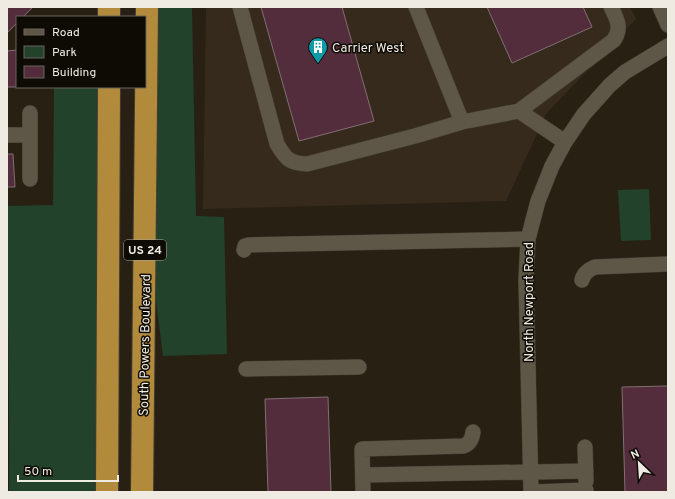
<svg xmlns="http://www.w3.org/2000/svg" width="675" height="499" font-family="Overpass,sans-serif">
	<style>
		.industrial { fill: #362a1c }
		.green { fill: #22422b }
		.building { fill: #532d3c; stroke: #826e75 }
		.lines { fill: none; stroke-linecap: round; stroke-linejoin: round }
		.minor-casing { stroke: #423c32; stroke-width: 16 }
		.highway-casing { stroke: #423c32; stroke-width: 24 }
		.minor { stroke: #5e5646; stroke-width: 15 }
		.highway { stroke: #b28a3b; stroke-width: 22 }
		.labels { text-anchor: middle; stroke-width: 3; stroke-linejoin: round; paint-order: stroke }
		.shield { fill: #0e0b05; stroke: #aca8a0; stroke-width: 1 }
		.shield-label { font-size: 12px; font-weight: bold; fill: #f0ebe2 }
		.poi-label { font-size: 13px; fill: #f0ebe2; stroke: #0e0b05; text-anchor: start }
		.street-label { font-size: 13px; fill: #f0ebe2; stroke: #0e0b05 }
	</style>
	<rect width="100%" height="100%" fill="#282013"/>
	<path class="industrial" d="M206,7H630L636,19L546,114L506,201L203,209Z"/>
	<path class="green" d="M147,7H192L196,216L224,217L227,354L163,356L145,216Z
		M54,87H109V492H9C10,397 7,302 7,206L53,205Z
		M649,189L651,240L621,241L618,190Z"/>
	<path class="building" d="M7,7H33L23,17H17V23L7,33Z
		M261,7H342L374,121L299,141Z
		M487,7H583L592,27L512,63Z
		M17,50V87H7V51Z
		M7,154H13L15,187H7Z
		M668,386V492H625L622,387Z
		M328,397L331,492H268L265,399Z"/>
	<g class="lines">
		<g class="minor-casing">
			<path id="minor" d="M240,7L277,144C286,159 289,163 307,164L415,136L462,122L519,111L565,142
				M416,7L462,122
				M660,7L668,25
				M519,111L614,40C622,28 617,19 611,7
				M30,113V179
				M7,135H29
				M244,250L245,246L248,245L528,239
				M582,280C584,273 588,270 595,267L668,264
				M246,369L359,367
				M585,447L586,481
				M363,475L586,471
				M363,492L362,449L463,446C470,444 472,439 473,432
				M531,492L526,280L528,239L538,201L552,166L565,142L584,114L610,85L625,72L668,46
				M534,492L586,490"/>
		</g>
		<g class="highway-casing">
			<path id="highway" d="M109,17V7
				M107,492L109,87
				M142,492L147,7"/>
		</g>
		<use href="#minor" class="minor"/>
		<use href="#highway" class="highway"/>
	</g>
	<defs>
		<g id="building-pin" transform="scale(1)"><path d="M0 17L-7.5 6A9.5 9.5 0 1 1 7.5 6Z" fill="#0f9aa8" stroke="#0e0b05"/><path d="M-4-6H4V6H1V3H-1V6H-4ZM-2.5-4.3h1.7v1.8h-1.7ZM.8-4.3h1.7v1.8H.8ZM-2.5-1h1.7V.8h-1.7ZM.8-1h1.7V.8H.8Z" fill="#fff"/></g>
	</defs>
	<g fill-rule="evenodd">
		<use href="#building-pin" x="318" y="47"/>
	</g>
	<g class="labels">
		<rect class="shield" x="124" y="240" width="42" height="20" rx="3"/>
		<g class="shield-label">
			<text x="145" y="254">US 24</text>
		</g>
		<g class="poi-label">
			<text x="332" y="52">Carrier West</text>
		</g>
		<g class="street-label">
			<text transform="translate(528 302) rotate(-90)" y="5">North Newport Road</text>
			<text transform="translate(144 345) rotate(-89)" y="5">South Powers Boulevard</text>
		</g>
	</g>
	<rect width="675" height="499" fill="none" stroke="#f0ebe2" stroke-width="16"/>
	<rect x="16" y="16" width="130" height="72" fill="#0e0b05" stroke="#68655d"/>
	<rect x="24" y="29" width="20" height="6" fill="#5e5646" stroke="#68655d"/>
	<text x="52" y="36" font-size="12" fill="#f0ebe2">Road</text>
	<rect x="24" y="46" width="20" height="12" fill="#22422b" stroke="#68655d"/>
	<text x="52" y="56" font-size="12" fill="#f0ebe2">Park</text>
	<rect x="24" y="66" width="20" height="12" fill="#532d3c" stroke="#68655d"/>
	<text x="52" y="76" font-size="12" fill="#f0ebe2">Building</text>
	<g transform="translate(639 463) rotate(335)" stroke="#0e0b05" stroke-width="3" paint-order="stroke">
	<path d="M0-3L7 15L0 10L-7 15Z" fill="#f0ebe2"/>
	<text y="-6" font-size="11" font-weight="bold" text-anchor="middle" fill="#f0ebe2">N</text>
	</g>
	<path d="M18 475v6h100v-6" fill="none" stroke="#f0ebe2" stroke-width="2"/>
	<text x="24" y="475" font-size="12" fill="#f0ebe2" stroke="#0e0b05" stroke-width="3" paint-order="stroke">50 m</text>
</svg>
